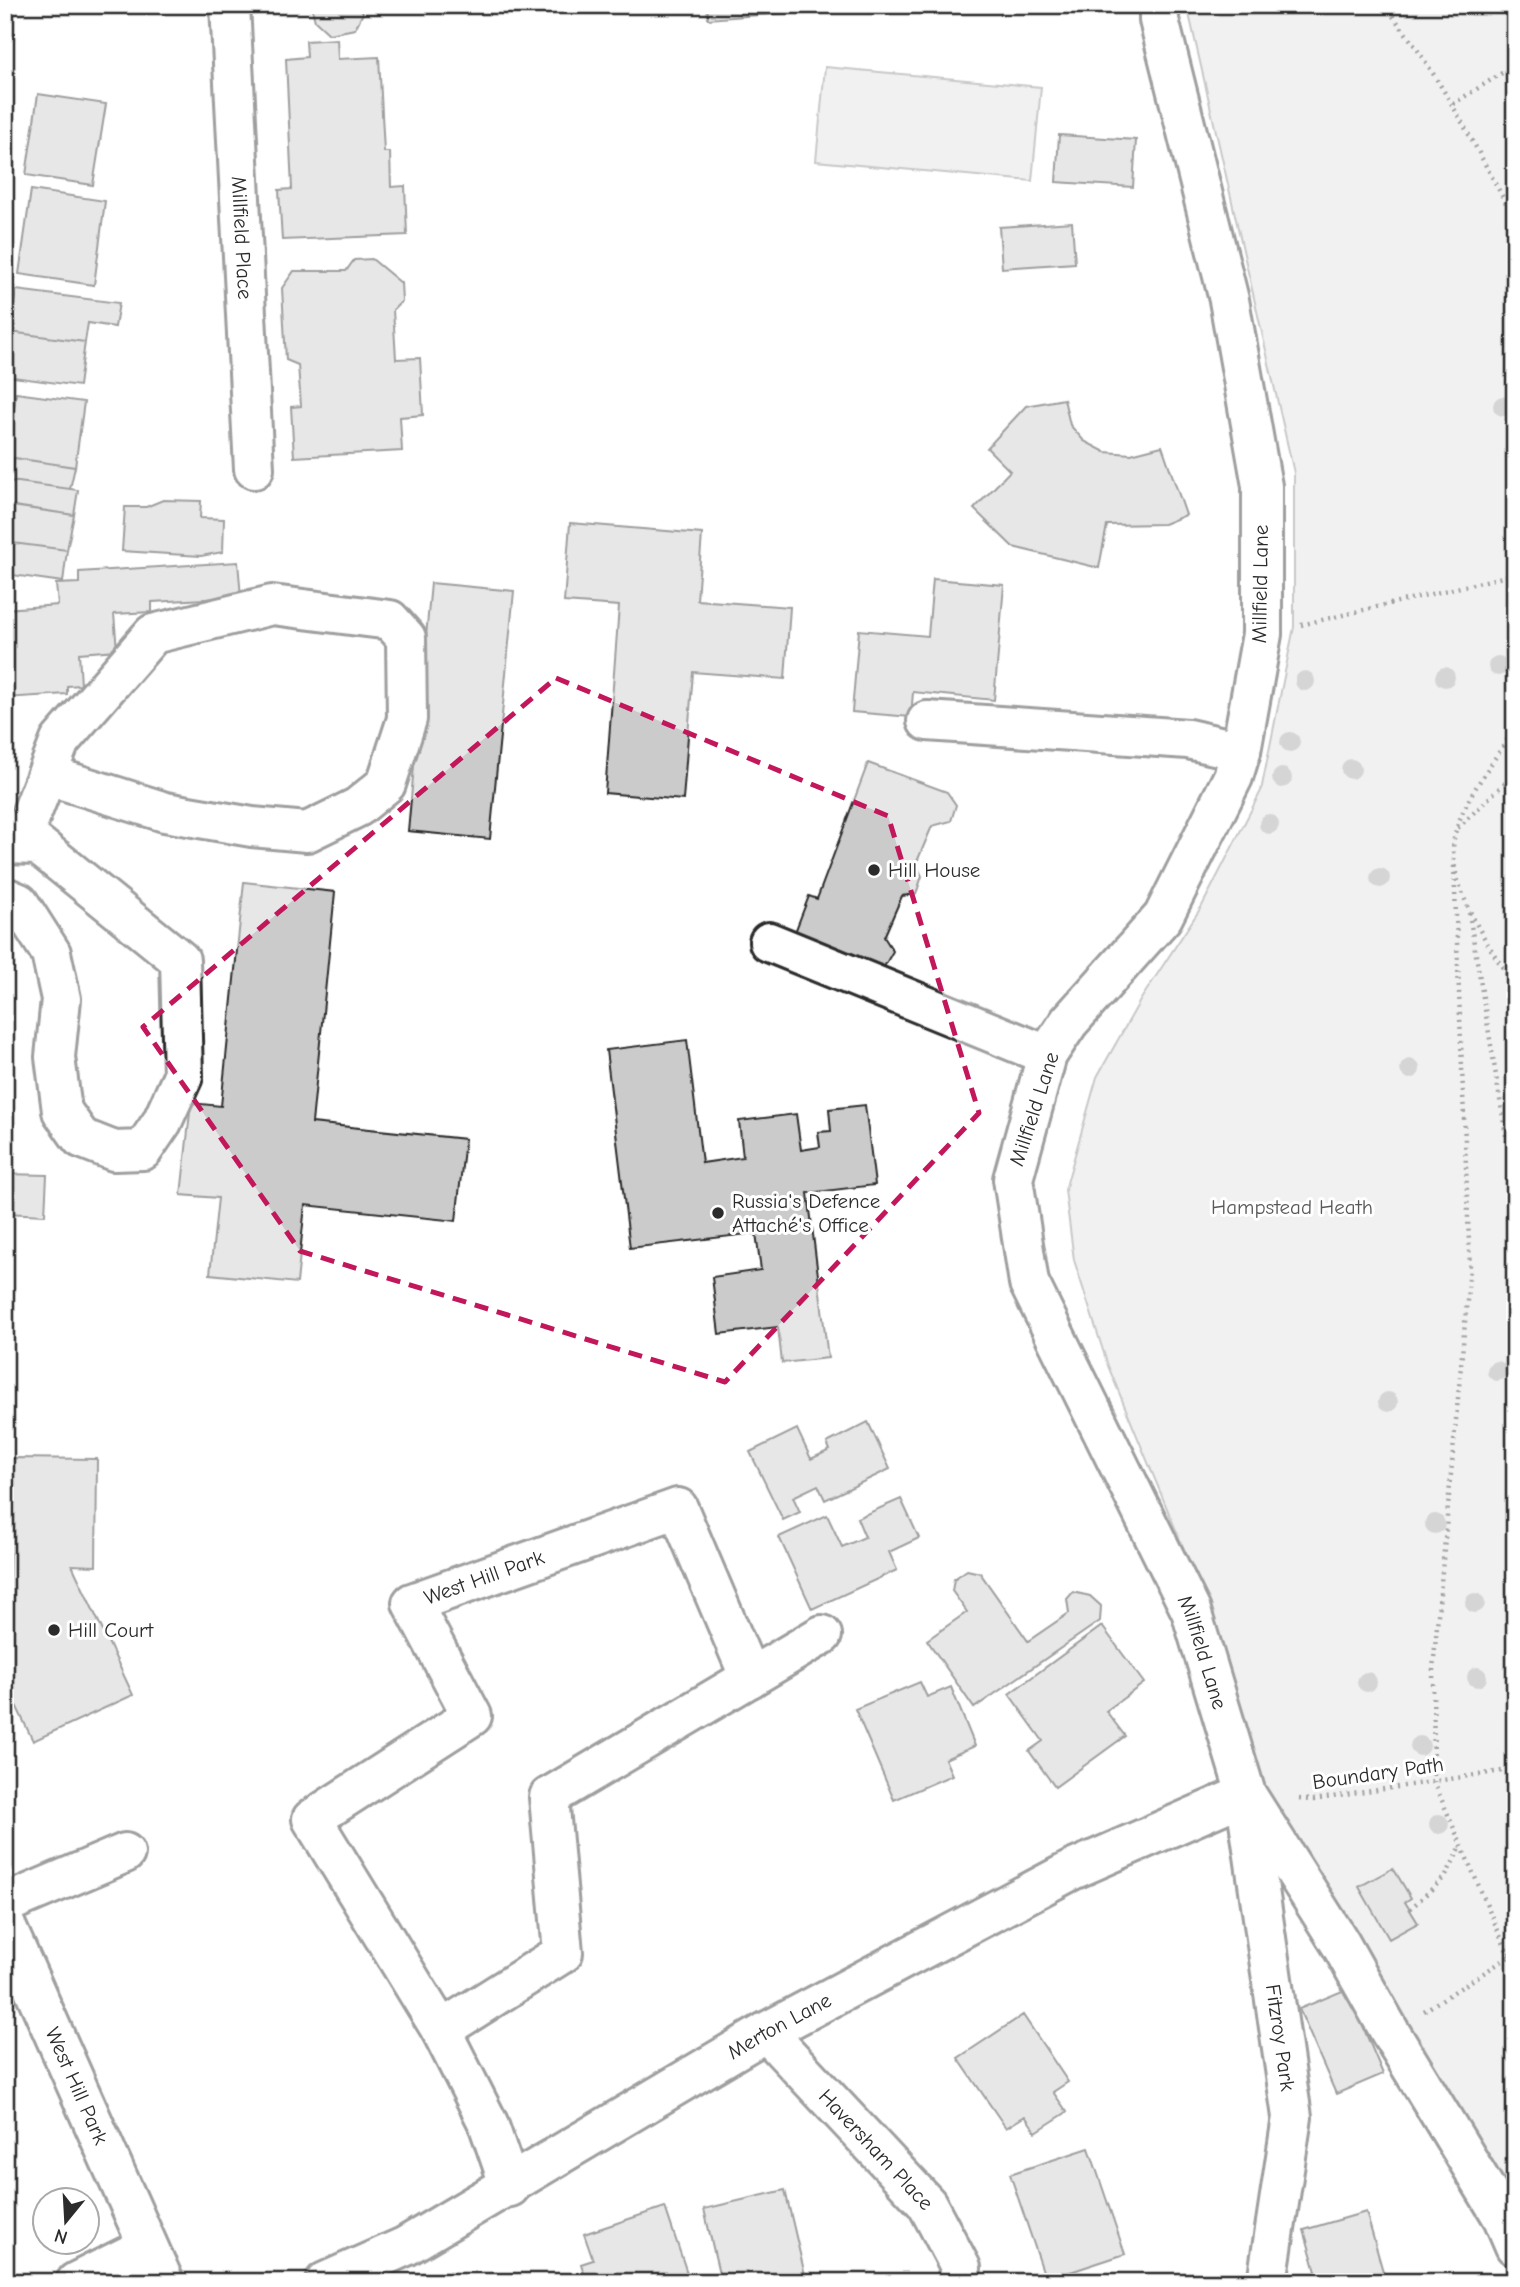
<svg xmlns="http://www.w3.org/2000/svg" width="1520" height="2287" font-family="'Comic Neue',sans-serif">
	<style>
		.green { fill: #e0e0e0; stroke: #868686; stroke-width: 2 }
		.building { fill: #cbcbcb; stroke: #2b2b2b; stroke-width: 2 }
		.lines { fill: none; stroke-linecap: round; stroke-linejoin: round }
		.minor-casing { stroke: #2b2b2b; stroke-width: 44 }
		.path { stroke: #2b2b2b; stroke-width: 4.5; stroke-dasharray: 2 5; stroke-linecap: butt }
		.minor { stroke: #fff; stroke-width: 38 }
		.tree { fill: #a3a3a3 }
		.marked { fill: none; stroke: #c2185b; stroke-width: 5; stroke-dasharray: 14 9; stroke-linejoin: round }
		.poi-dot { fill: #2b2b2b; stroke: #fff; stroke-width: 2.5 }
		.labels { text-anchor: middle; stroke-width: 6; stroke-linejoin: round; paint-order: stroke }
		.street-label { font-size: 21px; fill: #2b2b2b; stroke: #fff }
		.poi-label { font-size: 21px; fill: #2b2b2b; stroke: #fff; text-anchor: start }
		.park-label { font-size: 21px; fill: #585858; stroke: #fff }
	</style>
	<rect width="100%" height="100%" fill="#fff"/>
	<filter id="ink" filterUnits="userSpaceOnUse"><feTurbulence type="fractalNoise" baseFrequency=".0143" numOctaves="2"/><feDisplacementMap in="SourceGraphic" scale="14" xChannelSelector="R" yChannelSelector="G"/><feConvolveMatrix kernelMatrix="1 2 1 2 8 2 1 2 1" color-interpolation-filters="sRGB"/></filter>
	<g filter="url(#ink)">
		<path class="green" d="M1187,5H1515V2246L1246,1794L1207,1605L1108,1366L1074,1260L1065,1190L1097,1077L1141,999L1202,906L1261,791L1294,627V473Z
			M825,67L1041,87L1032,181L816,161Z"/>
		<path class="building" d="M311,5H360L363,13L355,29L329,34L315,21Z
			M707,5H839V9L708,19Z
			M337,39L338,59L379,57L384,152H390L391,187L405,186L407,235L282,240L279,190L292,189L286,59L307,57L306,41Z
			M38,94L106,104L93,185L26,175Z
			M1059,135L1136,140L1133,187L1056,182Z
			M31,190L105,201L94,285L19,274Z
			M1072,222L1075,263L1002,268L999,227Z
			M372,259L401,283L402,301L393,310L396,359L420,358L423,415L400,417L402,451L294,457L291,407L301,406L298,365L286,360L282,288L294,271H346L354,260Z
			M16,290L119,303L115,327L88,323L85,342L10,332Z
			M10,332L85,342L79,386L5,376Z
			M16,393L84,402L75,467L8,457Z
			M1064,399L1070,425L1084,441L1105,452L1131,454L1162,446L1186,515L1164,524L1107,525L1099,568L1013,547L974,509L1010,471L987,448L1026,406Z
			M14,458L75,467L70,489L11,481Z
			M11,481L78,490L74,515L8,505Z
			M163,500L201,501L200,518L224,519L223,552L201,556L122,551L125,507H146Z
			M5,505L74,515L67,550L5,542Z
			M570,523L702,534L697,600L790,607L785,679L693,672L683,800L605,793L619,606L564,602Z
			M5,542L67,550L63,582L5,574Z
			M238,562L241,597L152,602V612L114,614L117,650L79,653L81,685L67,686V694L5,698V609L58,605L56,584L79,583V572Z
			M933,579L1004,585L994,700L913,692L911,717L852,712L859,630L928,636Z
			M431,583L514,591L490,839L408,831Z
			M868,763L947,792L956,805L951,821L932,826L916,864L922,876L916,894L902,896L884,937L893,951L884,967L872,970L792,940L809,896L817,899Z
			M244,882L335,892L312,1123L465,1139L456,1221L305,1205L297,1283L210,1274L218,1198L181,1195L191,1103L221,1106Z
			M687,1040L702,1163L743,1157L739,1121L796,1114L801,1150L820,1147L818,1132L831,1131L829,1109L865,1105L875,1185L808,1193L828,1358L782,1363L778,1327L719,1334L712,1277L761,1270L756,1233L630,1248L606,1050Z
			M5,1174L47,1175L45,1215L5,1213Z
			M868,1422L890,1469L825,1500L818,1485L793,1497L800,1512L783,1520L750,1452L797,1429L811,1459L830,1450L827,1443Z
			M11,1458L97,1459L96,1566L72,1565L133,1695L33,1741L5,1682V1579L9,1577Z
			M901,1499L919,1538L889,1552L897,1570L812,1609L779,1537L827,1515L842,1547L865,1537L857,1518Z
			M967,1570L980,1573L1028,1641L1069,1613L1067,1599L1073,1592L1090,1596L1101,1606L1100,1621L974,1708L927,1640L967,1612L952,1591L954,1579Z
			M1102,1626L1144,1683L1106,1711L1125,1736L1055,1787L1029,1751L1043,1741L1009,1694Z
			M920,1682L927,1697L951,1687L975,1746L945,1759L952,1775L894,1800L855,1709Z
			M1393,1868L1411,1898L1405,1902L1418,1923L1389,1939L1359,1887Z
			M1347,1989L1383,2074L1336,2094L1299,2009Z
			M1023,2015L1068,2082L1053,2092L1067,2112L1036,2132L1025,2116L1006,2128L958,2058Z
			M1089,2148L1125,2254L1046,2280L1010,2174Z
			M785,2190L805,2275L776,2282H721L704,2209Z
			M665,2207L690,2282H587L581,2264L593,2260L584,2234Z
			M1366,2212L1386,2282H1319L1304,2230Z
			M450,2272L462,2282H425Z
			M496,2273L499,2282H471Z"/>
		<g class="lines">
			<g class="minor-casing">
				<g id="minor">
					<path id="s1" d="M230,5L254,469"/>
					<path id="s2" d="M1159,5V20L1229,300L1262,486V634L1241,751L1233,777L1163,917L1069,1022L1047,1055L1013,1179L1029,1283L1191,1611L1246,1794L1340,1943L1390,2032L1503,2218L1515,2246"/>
					<path d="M927,721L1188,739L1241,751"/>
					<path d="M20,843L60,741L153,634L272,605L390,620L406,638L407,719L386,784L358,807L307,832L252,827L165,812L47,775"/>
					<path d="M5,844L38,845L180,960L183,1076L162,1122L143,1150L114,1151L81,1138L62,1111L55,1057L61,999L51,953L19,903L5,897"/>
					<path d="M769,942L1047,1055"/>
					<path id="s3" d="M1247,1807L1292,2117L1267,2282"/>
					<path d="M5,1904L125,1853"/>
					<path id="s4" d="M5,1924L164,2282"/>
					<path id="s5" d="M441,2030L312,1819L472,1716L412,1603L678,1508L750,1678"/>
					<path id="s6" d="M766,2032L927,2204L961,2268L956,2282"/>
					<path d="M510,2187L488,2123L441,2030L563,1953L549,1797L822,1635"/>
					<path d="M76,2282L146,2247"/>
					<path id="s7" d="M325,2282L406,2246L766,2032L1072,1870L1246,1794"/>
				</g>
			</g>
			<path class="path" d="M1384,5C1438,71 1475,146 1515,220
				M1453,104L1502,73L1515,70
				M1301,625L1515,574
				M1515,728C1495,760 1467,794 1456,830C1441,878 1489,947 1515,986
				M1458,828L1515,773
				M1454,866L1470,1268L1433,1669L1434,1782L1509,1956
				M1469,913L1515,1190
				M1299,1799L1313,1800L1515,1769
				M1410,1909L1446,1876L1461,1846
				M1510,1954L1515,1931
				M1424,2011L1515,1953"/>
			<use href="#minor" class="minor"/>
		</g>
		<g class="tree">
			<circle cx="1503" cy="406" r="10"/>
			<circle cx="1498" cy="666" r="10"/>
			<circle cx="1445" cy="677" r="10"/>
			<circle cx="1305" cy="681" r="10"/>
			<circle cx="1290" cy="742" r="10"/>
			<circle cx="1351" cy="769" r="10"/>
			<circle cx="1282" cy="778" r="10"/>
			<circle cx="1269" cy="824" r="10"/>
			<circle cx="1380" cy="878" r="10"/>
			<circle cx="1410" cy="1069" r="10"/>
			<circle cx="1497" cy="1371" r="10"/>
			<circle cx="1388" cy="1402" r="10"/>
			<circle cx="1435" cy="1524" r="10"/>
			<circle cx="1475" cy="1603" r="10"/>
			<circle cx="1477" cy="1677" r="10"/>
			<circle cx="1367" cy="1682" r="10"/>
			<circle cx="1420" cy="1746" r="10"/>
			<circle cx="1439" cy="1824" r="10"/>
		</g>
	</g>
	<path d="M0 0H1520V2287H0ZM556,678L888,816L979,1113L725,1382L300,1251L143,1027Z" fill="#fff" fill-opacity=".55" fill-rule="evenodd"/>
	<path class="marked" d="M556,678L888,816L979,1113L725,1382L300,1251L143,1027Z"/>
	<g class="poi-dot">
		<circle cx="874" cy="870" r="7"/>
		<circle cx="718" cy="1213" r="7"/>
		<circle cx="54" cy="1630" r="7"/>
	</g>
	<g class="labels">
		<g class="street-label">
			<text dy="7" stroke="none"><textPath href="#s1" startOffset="233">Millfield Place</textPath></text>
			<text transform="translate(1260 584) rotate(-89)" y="7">Millfield Lane</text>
			<text transform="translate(1034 1109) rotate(-72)" y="7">Millfield Lane</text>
			<text dy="7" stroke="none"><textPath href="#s5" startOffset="642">West Hill Park</textPath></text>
			<text dy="7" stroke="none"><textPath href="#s2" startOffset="1766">Millfield Lane</textPath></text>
			<text transform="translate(1378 1773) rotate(-8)" y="7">Boundary Path</text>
			<text dy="7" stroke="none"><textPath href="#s7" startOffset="522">Merton Lane</textPath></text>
			<text dy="7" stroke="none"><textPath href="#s3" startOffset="233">Fitzroy Park</textPath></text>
			<text dy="7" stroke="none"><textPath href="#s4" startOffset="177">West Hill Park</textPath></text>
			<text dy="7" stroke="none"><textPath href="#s6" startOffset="161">Haversham Place</textPath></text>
		</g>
		<g class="poi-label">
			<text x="888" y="877">Hill House</text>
			<text x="732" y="1208">Russia's Defence<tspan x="732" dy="24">Attaché's Office</tspan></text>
			<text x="68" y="1637">Hill Court</text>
		</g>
		<g class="park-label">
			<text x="1292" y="1214">Hampstead Heath</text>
		</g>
	</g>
	<rect width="1520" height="2287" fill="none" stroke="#fff" stroke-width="28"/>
	<rect x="14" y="14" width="1492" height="2259" fill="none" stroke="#2b2b2b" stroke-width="2.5" filter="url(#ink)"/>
	<g transform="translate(66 2221) rotate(198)"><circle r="33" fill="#ffffff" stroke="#aaaaaa" stroke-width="2"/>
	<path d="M0-5L12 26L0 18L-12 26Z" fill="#2b2b2b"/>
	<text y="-10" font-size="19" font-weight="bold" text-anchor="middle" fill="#2b2b2b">N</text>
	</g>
</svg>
